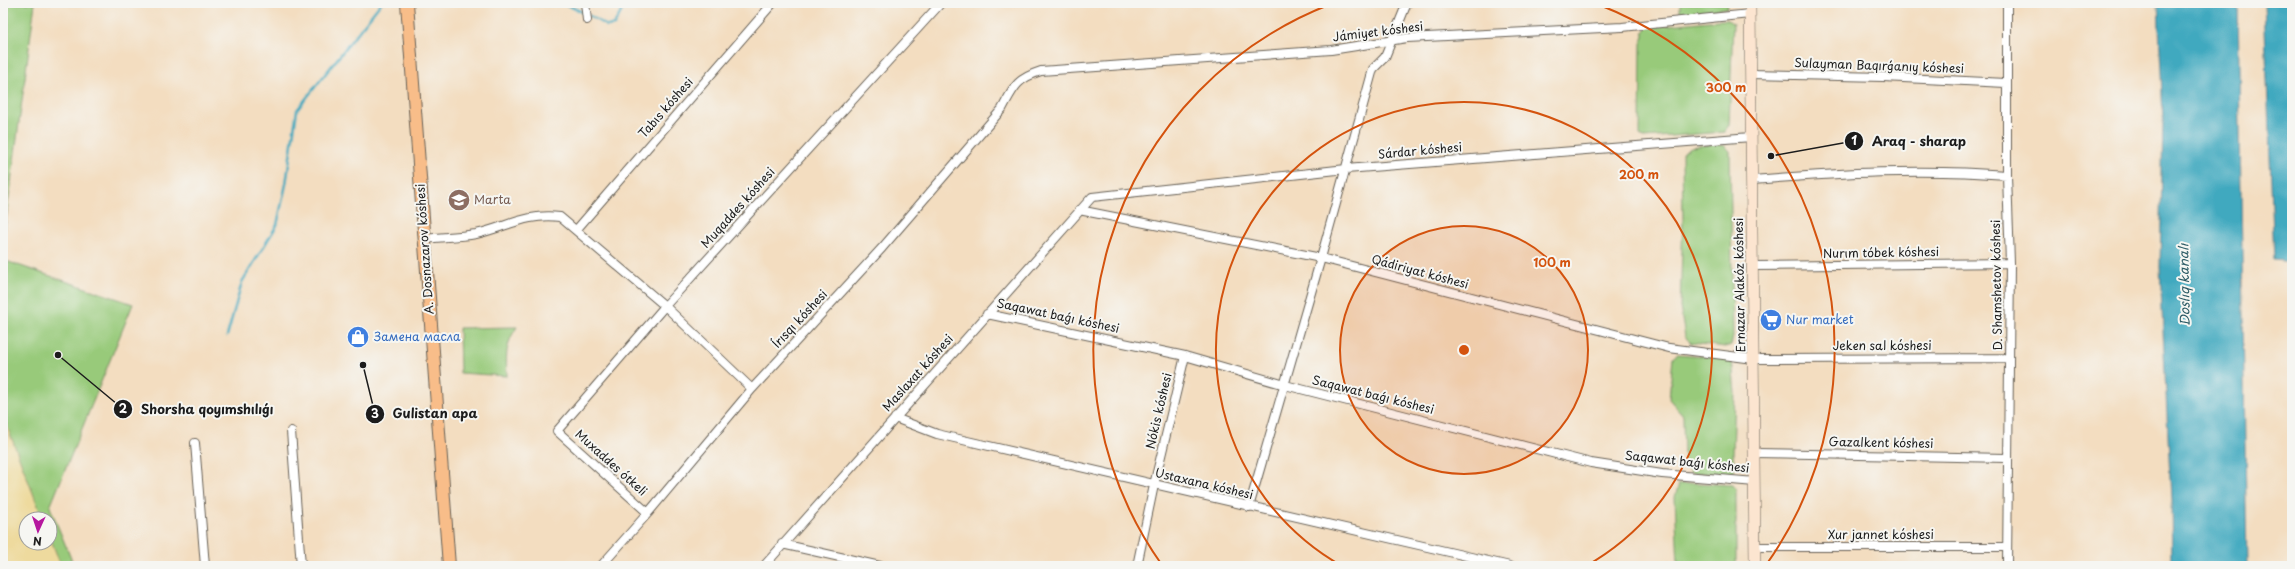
<svg xmlns="http://www.w3.org/2000/svg" width="2295" height="569" font-family="'Playpen Sans',sans-serif">
	<style>
		.green { fill: #98ca7a; stroke: #5a734b; fill-rule: evenodd }
		.sand { fill: #eeda9e; stroke: #857b5d }
		.water { fill: #40a9bf; stroke: #2e626e }
		.lines { fill: none; stroke-linecap: round; stroke-linejoin: round }
		.stream { stroke: #40a9bf; stroke-width: 2.5 }
		.minor-casing { stroke: #676055; stroke-width: 10 }
		.secondary-casing { stroke: #676055; stroke-width: 12 }
		.primary-casing { stroke: #676055; stroke-width: 14 }
		.minor { stroke: #fff; stroke-width: 8 }
		.secondary { stroke: #fce5d0; stroke-width: 11 }
		.primary { stroke: #f8bd89; stroke-width: 12 }
		.ring { fill: none; stroke: #d4530e; stroke-width: 2 }
		.labels { text-anchor: middle; stroke-width: 4; stroke-linejoin: round; paint-order: stroke }
		.street-label { font-size: 12px; fill: #1c1c1c; stroke: #f6f6f2 }
		.education-label { font-size: 12px; fill: #785e54; stroke: #f6f6f2; text-anchor: start }
		.shop-label { font-size: 12px; fill: #366cbe; stroke: #f6f6f2; text-anchor: start }
		.water-label { font-size: 13px; font-style: italic; fill: #2c5b65; stroke: #f6f6f2 }
		.centre { fill: #d4530e; stroke: #f6f6f2; stroke-width: 2 }
		.ring-label { font-size: 12px; text-anchor: middle; font-weight: bold; fill: #d4530e; stroke: #f6f6f2; stroke-width: 4; stroke-linejoin: round; paint-order: stroke }
		.leader { fill: none; stroke: #1c1c1c; stroke-width: 1.5 }
		.callout-dot { fill: #1c1c1c; stroke: #f6f6f2; stroke-width: 1.5 }
		.mark-label { font-size: 12px; text-anchor: middle; font-weight: bold; fill: #fff }
		.callout-label { font-size: 13px; text-anchor: middle; font-weight: bold; fill: #1c1c1c; stroke: #f6f6f2; stroke-width: 4; stroke-linejoin: round; paint-order: stroke }
	</style>
	<rect width="100%" height="100%" fill="#f6f6f2"/>
	<filter id="ink" filterUnits="userSpaceOnUse"><feTurbulence type="fractalNoise" baseFrequency=".025" numOctaves="2"/><feDisplacementMap in="SourceGraphic" scale="8" xChannelSelector="R" yChannelSelector="G"/><feConvolveMatrix kernelMatrix="1 2 1 2 8 2 1 2 1" color-interpolation-filters="sRGB"/></filter>
	<filter id="wash" filterUnits="userSpaceOnUse"><feTurbulence type="fractalNoise" baseFrequency=".012" numOctaves="4" result="noise"/><feDisplacementMap in="SourceGraphic" scale="16" xChannelSelector="R" yChannelSelector="G"/><feGaussianBlur stdDeviation="0.9" result="paint"/><feColorMatrix in="noise" values="0 0 0 0 0 0 0 0 0 0 0 0 0 0 0 0 0 1.4 0 .05"/><feComposite in="paint" operator="in"/></filter>
	<g filter="url(#wash)">
		<rect width="100%" height="100%" fill="#f3ddc0"/>
		<path class="green" d="M3,3H35L3,243Z
			M1680,3H1728L1727,8L1685,15L1680,12Z
			M1719,20H1728L1733,24L1729,125L1724,132L1644,138L1640,135L1641,44L1644,32L1649,27Z
			M1714,144L1725,146L1730,151L1733,337L1731,345L1726,347L1691,343L1685,337L1680,307L1683,221L1682,153L1691,147Z
			M3,260L133,304L50,507L74,566H3ZM26,519H50V543H26Z
			M517,327C505,345 506,355 507,376L460,373L459,328Z
			M1678,354L1727,358L1732,360L1735,393L1733,455L1735,466L1733,472L1728,474L1691,473L1684,462L1683,415L1669,399L1673,357Z
			M1695,483L1732,485L1736,490V566H1678L1675,497L1679,484Z"/>
		<path class="sand" d="M3,416L43,519H26V543H50V537L61,566H3Z"/>
		<path class="water" d="M2158,3H2238L2247,566H2172L2171,500L2160,267L2163,120Z
			M2264,3H2292V262L2274,260Z"/>
		<g class="lines">
			<path class="stream" d="M563,3L582,12
				M590,16L607,26L614,25L626,3
				M227,336L242,282L277,225L286,184L297,110L381,3"/>
		</g>
	</g>
	<g filter="url(#ink)">
		<g class="lines">
			<g class="minor-casing">
				<path id="minor" d="M585,3L587,20
					M1750,74L1883,77L2006,83
					M1752,180C1837,173 1922,168 2007,175
					M1079,210L1321,258L1669,348L1754,359L2009,358
					M577,229L773,3
					M423,239C441,237 459,237 476,234C508,227 525,213 560,217L665,306L752,389
					M1753,266L2010,263
					M987,314L1185,356L1285,385L1591,463L1662,474L1755,482
					M895,418L937,434L1510,566
					M291,431L301,566
					M195,443L205,566
					M1755,453L2006,458
					M1249,507L1321,258L1373,69L1385,57L1407,3
					M648,513L557,431L665,306L941,3
					M782,544L880,566
					M1755,547H2007
					M601,566L648,513L752,389L882,248L1002,109C1014,87 1016,79 1041,71L1331,50L1407,38L1622,27L1750,14
					M764,566L1092,197L1346,169L1751,137
					M1137,566L1154,485L1185,356
					M2007,566L2010,263L2007,175V3"/>
			</g>
			<g class="secondary-casing">
				<path id="secondary" d="M1750,3L1755,566"/>
			</g>
			<g class="primary-casing">
				<path id="primary" d="M407,3L449,566"/>
			</g>
			<use href="#minor" class="minor"/>
			<use href="#secondary" class="secondary"/>
			<use href="#primary" class="primary"/>
		</g>
	</g>
	<circle cx="1464" cy="350" r="124" fill="#d4530e" fill-opacity=".12"/>
	<g class="ring">
		<circle cx="1464" cy="350" r="124"/>
		<path d="M1342 566A248 248 0 1 1 1586 566"/>
		<path d="M1162 565A371 371 0 0 1 1331 4M1597 4A371 371 0 0 1 1766 565"/>
	</g>
	<defs>
		<g id="school-disc" transform="scale(1.15)"><circle r="9.5" fill="#8d6e63" stroke="#f6f6f2"/><path d="M0-5L7-2L0 1L-7-2ZM-4 1L0 2.5L4 1V4Q0 6-4 4Z" fill="#fff"/></g>
		<g id="supermarket-disc" transform="scale(1.15)"><circle r="9.5" fill="#3f7fe0" stroke="#f6f6f2"/><path d="M-6-5.5h2.5l.6 2H6L4.5 2H-2.5L-4.4-4H-6ZM-1.5 3.2a1.3 1.3 0 1 0 .1 0ZM3 3.2a1.3 1.3 0 1 0 .1 0Z" fill="#fff"/></g>
		<g id="shop-disc" transform="scale(1.15)"><circle r="9.5" fill="#3f7fe0" stroke="#f6f6f2"/><path d="M-5-2.5h2.3a2.7 3.5 0 0 1 5.4 0H5L5.5 6h-11ZM-1.5-2.5h3a1.5 2.3 0 0 0-3 0Z" fill="#fff"/></g>
	</defs>
	<g fill-rule="evenodd">
		<use href="#school-disc" x="459" y="200"/>
		<use href="#supermarket-disc" x="1771" y="320"/>
		<use href="#shop-disc" x="358" y="337"/>
	</g>
	<g class="labels">
		<g class="street-label">
			<text transform="translate(1378 32) rotate(-7)" y="4">Jámiyet kóshesi</text>
			<text transform="translate(1879 66) rotate(2)" y="4">Sulayman Baqırǵanıy kóshesi</text>
			<text transform="translate(666 108) rotate(-49)" y="4">Tabıs kóshesi</text>
			<text transform="translate(1420 151) rotate(-5)" y="4">Sárdar kóshesi</text>
			<text transform="translate(738 208) rotate(-48)" y="4">Muqaddes kóshesi</text>
			<text transform="translate(425 249) rotate(-94)" y="4">A. Dosnazarov kóshesi</text>
			<text transform="translate(1881 253) rotate(-1)" y="4">Nurım tóbek kóshesi</text>
			<text transform="translate(1420 272) rotate(15)" y="4">Qádiriyat kóshesi</text>
			<text transform="translate(1740 285) rotate(-91)" y="4">Ernazar Alakóz kóshesi</text>
			<text transform="translate(1997 285) rotate(-91)" y="4">D. Shamshetov kóshesi</text>
			<text transform="translate(1058 316) rotate(12)" y="4">Saqawat baǵı kóshesi</text>
			<text transform="translate(800 319) rotate(-47)" y="4">Írısqı kóshesi</text>
			<text x="1882" y="350">Jeken sal kóshesi</text>
			<text transform="translate(918 373) rotate(-48)" y="4">Maslaxat kóshesi</text>
			<text transform="translate(1373 395) rotate(14)" y="4">Saqawat baǵı kóshesi</text>
			<text transform="translate(1159 411) rotate(-77)" y="4">Nókis kóshesi</text>
			<text transform="translate(1881 443) rotate(1)" y="4">Gazalkent kóshesi</text>
			<text transform="translate(1687 462) rotate(6)" y="4">Saqawat baǵı kóshesi</text>
			<text transform="translate(611 463) rotate(42)" y="4">Muxaddes ótkeli</text>
			<text transform="translate(1204 484) rotate(13)" y="4">Ustaxana kóshesi</text>
			<text x="1881" y="539">Xur jannet kóshesi</text>
		</g>
		<g class="education-label">
			<text x="474" y="204">Marta</text>
		</g>
		<g class="shop-label">
			<text x="1786" y="324">Nur market</text>
			<text x="374" y="341">Замена масла</text>
		</g>
		<g class="water-label">
			<text transform="translate(2184 285) rotate(-91)" y="5">Doslıq kanalı</text>
		</g>
	</g>
	<circle cx="1464" cy="350" r="6" class="centre"/>
	<g class="ring-label">
		<text x="1726" y="92">300 m</text>
		<text x="1639" y="179">200 m</text>
		<text x="1552" y="267">100 m</text>
	</g>
	<path class="leader" d="M1771 156L1854 141M58 355L123 409M363 365L375 414"/>
	<g class="callout-dot">
		<circle cx="1771" cy="156" r="4"/>
		<circle cx="58" cy="355" r="4"/>
		<circle cx="363" cy="365" r="4"/>
		<circle cx="1854" cy="141" r="10"/>
		<circle cx="123" cy="409" r="10"/>
		<circle cx="375" cy="414" r="10"/>
	</g>
	<g class="mark-label">
		<text x="1854" y="145">1</text>
		<text x="123" y="413">2</text>
		<text x="375" y="418">3</text>
	</g>
	<g class="callout-label">
		<text x="1919" y="146">Araq - sharap</text>
		<text x="207" y="414">Shorsha qoyımshılıǵı</text>
		<text x="435" y="418">Gulistan apa</text>
	</g>
	<rect width="2295" height="569" fill="none" stroke="#f6f6f2" stroke-width="16"/>
	<g transform="translate(38 531) rotate(183)"><circle r="19" fill="#f6f6f2" stroke="#9f9f9c"/>
	<path d="M0-3L7 15L0 10L-7 15Z" fill="#b5179e"/>
	<text y="-6" font-size="11" font-weight="bold" text-anchor="middle" fill="#1c1c1c">N</text>
	</g>
</svg>
